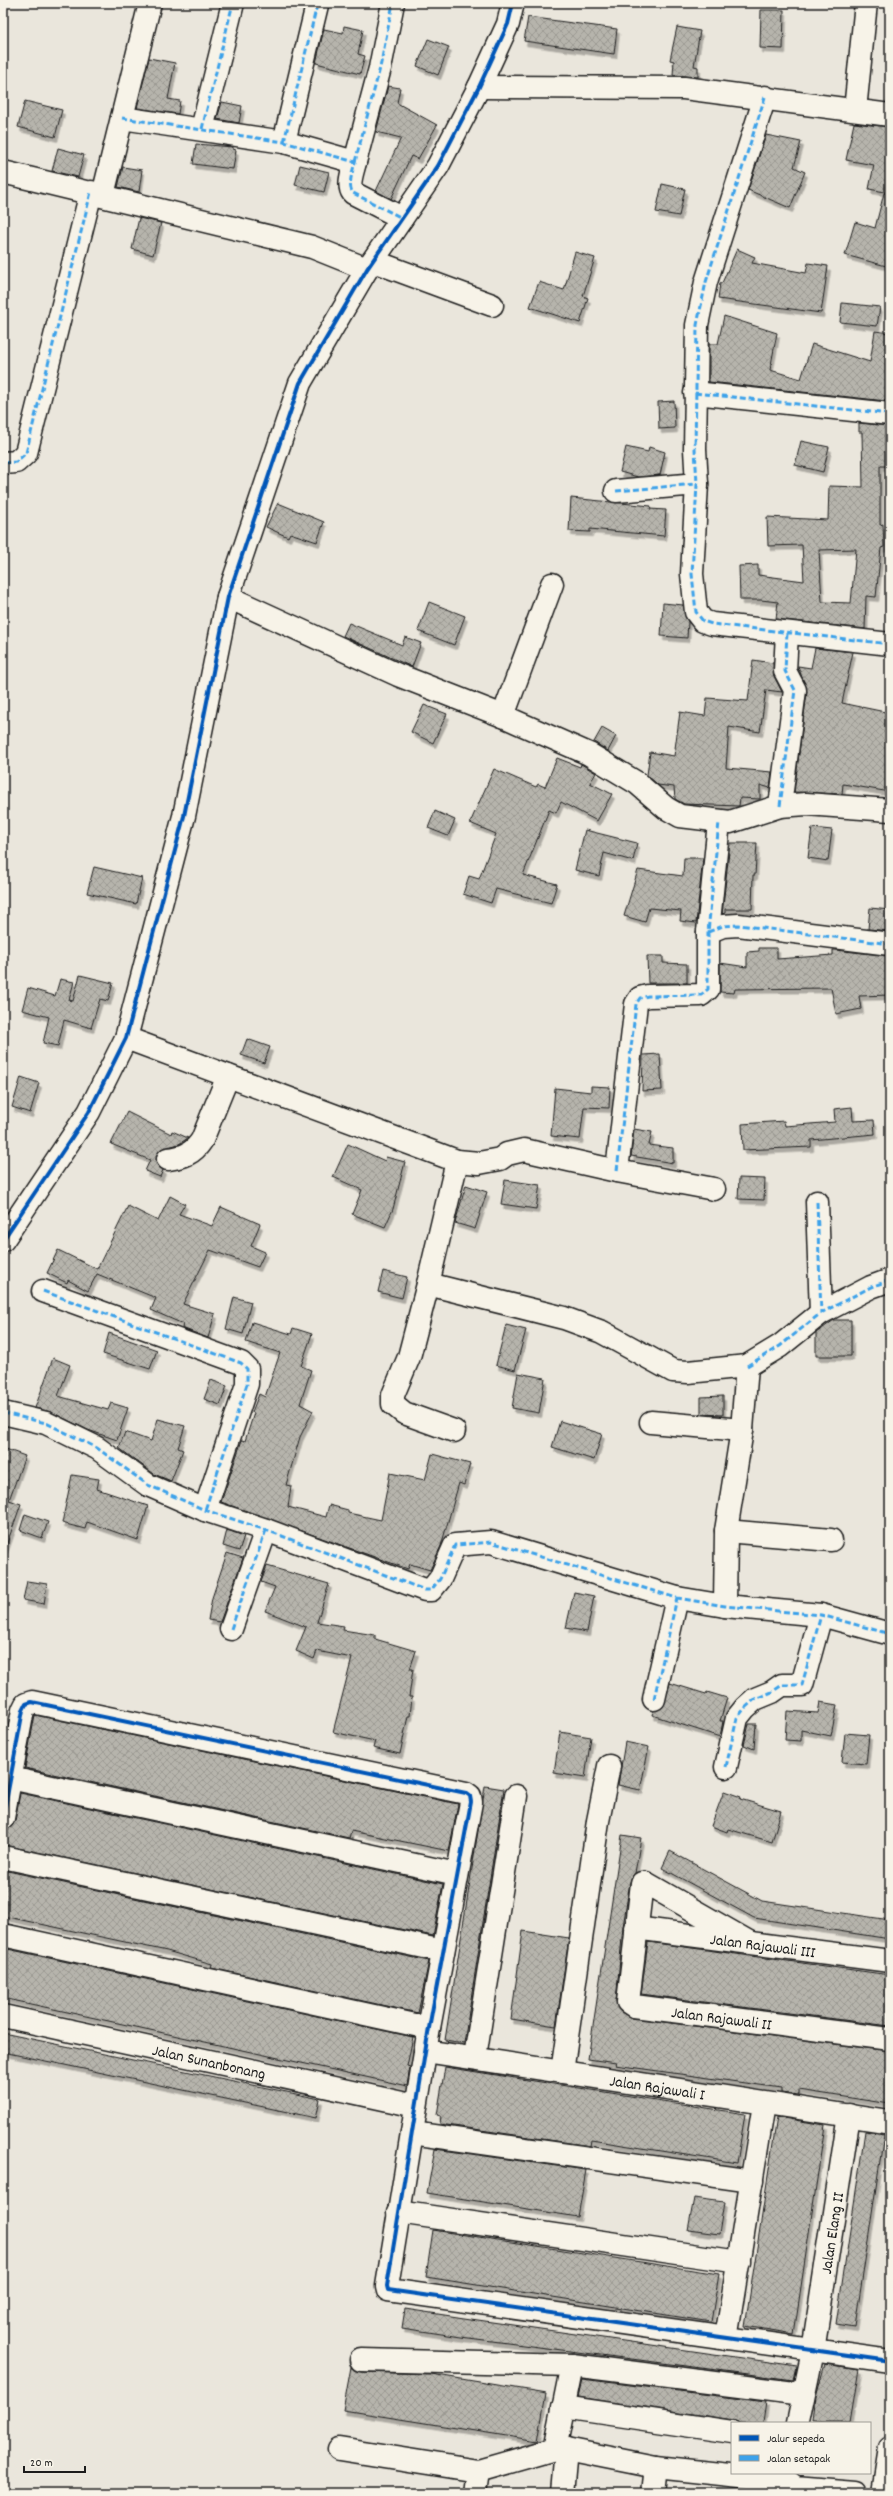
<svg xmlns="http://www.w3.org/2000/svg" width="893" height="2496" font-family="Dekko,sans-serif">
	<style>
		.building { fill: url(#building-cross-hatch); stroke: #1c1c1c; fill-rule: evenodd; filter: url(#shadow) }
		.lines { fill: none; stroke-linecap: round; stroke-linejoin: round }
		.street-casing { stroke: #1c1c1c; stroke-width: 25 }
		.secondary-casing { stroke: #1c1c1c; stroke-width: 25 }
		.street { stroke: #f7f3e8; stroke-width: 22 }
		.secondary { stroke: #f7f3e8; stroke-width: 22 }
		.quiet { stroke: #3da2ea; stroke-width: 3; stroke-dasharray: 6 3; stroke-linecap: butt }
		.cycleway-casing { stroke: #f7f3e8; stroke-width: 6 }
		.cycleway { stroke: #0057b8; stroke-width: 4 }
		.labels { text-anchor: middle; stroke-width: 3.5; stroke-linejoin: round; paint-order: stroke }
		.street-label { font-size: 16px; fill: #1c1c1c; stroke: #f7f3e8 }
	</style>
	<defs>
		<pattern id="building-cross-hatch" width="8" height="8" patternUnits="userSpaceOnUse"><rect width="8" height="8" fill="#b6b4ac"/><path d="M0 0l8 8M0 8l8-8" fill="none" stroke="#9c9a93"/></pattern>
		<filter id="shadow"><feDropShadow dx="2.5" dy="4.5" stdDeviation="0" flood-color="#0004"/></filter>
	</defs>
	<rect width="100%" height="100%" fill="#eae6dc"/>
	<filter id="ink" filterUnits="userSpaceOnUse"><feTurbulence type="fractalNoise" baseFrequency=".025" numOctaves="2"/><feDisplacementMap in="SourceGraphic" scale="8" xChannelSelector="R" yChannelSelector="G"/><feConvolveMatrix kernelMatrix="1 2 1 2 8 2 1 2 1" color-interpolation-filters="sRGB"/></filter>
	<g filter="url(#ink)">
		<path class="building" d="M761,10H784L783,49L760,48Z
			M528,17L617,29L614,54L524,41Z
			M344,26L363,30L358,54L365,56L360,74L316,63L324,29L343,33Z
			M677,27L700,31L694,66L698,67V77L673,75L674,61L670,60Z
			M428,39L449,47L438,75L417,66Z
			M149,58L175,63L168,99L180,101L178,114L137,108Z
			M388,86L400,88L397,103L437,125L418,159L411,156L391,199L376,191L401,138L376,132Z
			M25,101L62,110L55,137L18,127Z
			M222,102L242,106L239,123L217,119Z
			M854,123L890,127V193L869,189L874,165L846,160Z
			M766,135L801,142L794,167L805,172L790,208L748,190Z
			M196,144L233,147V149L236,150L233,169L193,164Z
			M58,148L84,155L78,177L52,171Z
			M300,165L329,172L324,192L295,185Z
			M123,167L142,170L139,192L118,187Z
			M662,184L685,189L679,216L656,212Z
			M884,193L890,194V267L845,255L855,222L875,228Z
			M139,218L161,223L153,255L132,249Z
			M737,249L755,257L752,263L806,273L808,263L828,266L821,313L718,299L720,283H722Z
			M575,252L595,258L583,296L588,298L580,323L530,307L539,282L564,290Z
			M842,303L880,307L877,326L840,322Z
			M724,316L777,333L770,370L801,379L812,344L870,362L875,331L890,333V366L886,401L709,382V344H718Z
			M674,401L675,428L659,429L658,402Z
			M859,423L890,426V433H887L888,466H880V525L883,524L884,547L881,548L876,597L866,596L865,629L776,619L778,602L761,600H740L739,566L758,565V575L804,581L802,545L768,546L767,517L828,520L829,486L863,487L862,432H859ZM856,549L851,603L822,602L819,550Z
			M801,441L829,447L823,472L795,465Z
			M626,447L648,452L649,447L665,452L660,475L638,477L620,472Z
			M571,498L651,506L650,509L666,510L664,536L590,529V532L569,531Z
			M278,503L324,522L317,542L290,533L288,537L266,527Z
			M429,602L465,616L454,645L418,631Z
			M663,603L683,605L688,622L687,638L661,636Z
			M349,623L402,645L405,637L421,643L412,667L343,636Z
			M815,648L853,652L842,703L890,713V792L843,784L842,794L794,792L807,692L798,666L811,668Z
			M753,660L773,663L774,676L782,692L766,690L760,732L729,727L726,768L772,772L770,788L760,785V799L740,798L739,806L684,804L675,799L674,787L658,785L647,775L650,752L674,756L680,712L705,716L707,698L748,701Z
			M424,705L447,714L433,743L411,732Z
			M602,728L616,736L608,751L594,742Z
			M557,758L580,767L581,764L596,773L590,783L612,794L597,821L561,802L556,813L549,810L523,875L557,884L551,903L496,889L491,903L463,894L469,876L479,879L496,834L470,823L494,769L536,787L538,784L545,787Z
			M435,811L455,820L448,836L428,828Z
			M812,828L832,830L828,861L808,858Z
			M585,830L637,843L633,861L604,853L599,876L575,870Z
			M730,843H757L755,875H753L752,909H725V913L722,914Z
			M684,858H703L696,923L680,921L681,911L649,908L645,922L624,916L638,870L683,876Z
			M94,867L142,878L136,904L87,893Z
			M870,908L890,910V931L868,929Z
			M759,948H777V959L833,955V950H835L890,956V995L859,996L861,1009L836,1014L831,988L735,989L734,993L720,992V963L747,967V952L759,951Z
			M647,956H663V963L687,964V983H648Z
			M80,975L113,983L108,1001L100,999L91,1028L64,1020L58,1046L43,1043L49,1017L22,1010L28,988L55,996L60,979L74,982L69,1000L73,1001Z
			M247,1039L270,1047L264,1063L241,1055Z
			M660,1054L662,1090L642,1091L643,1055Z
			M21,1077L39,1083L30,1113L12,1107Z
			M591,1086L610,1087L609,1108L584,1107L580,1139L551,1136L555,1088L591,1092Z
			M852,1107L853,1121L874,1120L875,1134L811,1140V1147L743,1150L742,1124L784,1121L785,1126L835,1122L834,1109Z
			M127,1112L171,1134L172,1131L188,1138L179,1144L161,1149L157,1154L156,1161L163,1170L160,1177L145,1171L150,1160L111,1144Z
			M634,1129L652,1132L649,1145L673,1148V1163L631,1156Z
			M348,1144L385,1161L386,1157L405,1162L393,1209L385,1227L352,1214L362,1190L333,1177Z
			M739,1178L765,1179L764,1200L738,1199Z
			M505,1180L540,1185L536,1209L501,1204Z
			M466,1185L487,1192L475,1229L455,1223Z
			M170,1196L185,1204L179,1214L212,1226L221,1207L260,1224L251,1246L265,1252L258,1267L210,1250L183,1304L215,1314L208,1338L182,1328L183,1324L151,1310L156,1298L97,1274L88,1291L68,1280L67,1283L47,1273L58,1250L97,1269L128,1206L158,1221Z
			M383,1271L407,1277L402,1298L378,1292Z
			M234,1297L251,1302L243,1334L226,1329Z
			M834,1320H851V1356H816V1333Z
			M252,1322L291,1334L293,1328L312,1334L301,1366L311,1370L300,1404L313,1411L300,1437L286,1485L291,1486L288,1507L326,1517L329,1505L348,1510V1513L381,1520L390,1473L425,1480L432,1454L470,1464L464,1485L459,1483L441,1546L430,1570L410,1564L408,1569L221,1502L242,1440L245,1441L254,1413L252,1412L259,1394L265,1397L280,1353L246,1342Z
			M506,1325L526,1330L515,1370L496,1365Z
			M109,1333L157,1350L150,1369L103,1354Z
			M53,1358L70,1365L58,1396L108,1410L111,1403L128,1408L117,1440L88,1430L51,1412L35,1408Z
			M518,1373L545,1378L539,1413L512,1408Z
			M211,1380L227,1386L220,1405L204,1399Z
			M723,1396V1415L701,1414V1397Z
			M158,1419L185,1426L178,1448L183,1450L171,1481L154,1474L119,1448L125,1432L151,1441Z
			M560,1421L602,1434L594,1460L552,1447Z
			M3,1448L25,1456L9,1500L21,1504L5,1549L3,1548Z
			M72,1475L99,1479L97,1489L148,1506L138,1540L87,1522L85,1529L62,1523Z
			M25,1514L48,1522L42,1538L20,1530Z
			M227,1530L244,1536L239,1551L223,1546Z
			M227,1553L243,1558L220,1622L208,1620L212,1598Z
			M267,1566L329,1584L317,1622L344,1626L343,1630L375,1635V1639L416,1651L410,1669H413L409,1697H412L410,1716H408L400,1754L373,1748L375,1741L333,1732L352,1658L317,1651L314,1659L296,1651L306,1627L265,1611L275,1587L261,1582Z
			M27,1581L47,1584L44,1604L23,1600Z
			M574,1592L594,1596L587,1632L566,1628Z
			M670,1683L706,1694L707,1692L727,1698L720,1721H723L720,1737L652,1715L653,1711L663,1707Z
			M820,1702L837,1705L831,1736L801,1730V1741L785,1740L787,1711L818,1713Z
			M35,1715L458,1804L449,1851L351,1831L349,1838L25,1768Z
			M749,1724H756L754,1749L744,1745Z
			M560,1732L591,1737L585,1778L554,1773Z
			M845,1733L869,1735L866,1764L842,1762Z
			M625,1742L649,1747L640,1790L618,1785Z
			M485,1786L504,1789L464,2043L445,2040Z
			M724,1791L741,1797L740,1799L781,1811L772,1842L728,1829L727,1832L711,1826Z
			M20,1793L443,1884L433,1936L3,1845L4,1830L12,1826L15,1821Z
			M622,1835L641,1838L635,1873L630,1882L623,1927L616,2001L621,2012L632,2018L890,2051V2104L799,2090V2095L781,2093V2088L615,2065L616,2063L588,2059Z
			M670,1851L762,1901L890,1920V1939L754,1918L662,1868Z
			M3,1870L429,1961L418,2013L211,1968L212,1964L167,1951L3,1916Z
			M523,1931L569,1938L556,2026L511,2019Z
			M648,1942L890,1975V2026L641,1994Z
			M3,1948L413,2037L407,2066L410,2067L407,2086L3,1998Z
			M3,2033L320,2099L316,2118L3,2052Z
			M445,2067L745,2114L737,2163L591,2140L590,2146L440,2124L441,2116L437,2115Z
			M777,2117L825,2125L794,2334L745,2326Z
			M865,2131L884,2134L855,2327L836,2324Z
			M435,2149L586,2170L578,2217L427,2193Z
			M694,2198L724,2202L719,2234L688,2230Z
			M433,2230L719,2274L711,2322L426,2277Z
			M405,2309L464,2318L797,2366L794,2380L461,2337L402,2328Z
			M825,2364L859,2369L850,2423H813L816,2396Z
			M351,2367L361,2372L431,2374L546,2393L538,2441L343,2410Z
			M582,2379L766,2402L763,2423H740L734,2420L578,2397Z"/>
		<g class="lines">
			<g class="street-casing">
				<g id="street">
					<path d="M479,87L684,88L890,115"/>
					<path d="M765,97L706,282L697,325L695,449L697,484L692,574L696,612L703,621L712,624L890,644"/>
					<path d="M855,110L866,3"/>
					<path d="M122,118L284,142L355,162C353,171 347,185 353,193L402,218"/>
					<path d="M202,129L233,3"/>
					<path d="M284,142L317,5"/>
					<path d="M355,162L380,68L393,3"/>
					<path d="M3,172L312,247L367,269"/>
					<path d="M103,195L150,3"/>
					<path d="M373,261L492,305"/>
					<path d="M695,393L890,414"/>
					<path d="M3,463L16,462L26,453L91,192"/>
					<path d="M616,491L697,484"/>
					<path d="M228,597L398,675L503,716L589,754L637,783L666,808L680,816L730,822L780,806L806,804L890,810"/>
					<path d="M503,716L552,584"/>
					<path d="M780,806L795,690L785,671L787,633"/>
					<path d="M708,932L723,926L738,925L890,944"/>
					<path d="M126,1038L457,1161L479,1163L500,1159L507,1154L524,1150L617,1171L714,1189"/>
					<path d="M168,1159C183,1157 193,1154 202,1140L228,1076"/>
					<path d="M457,1161L428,1284L564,1318L602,1332L673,1371L688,1372L747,1366L780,1346L821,1313L871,1287L890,1280"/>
					<path d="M617,1171L636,1004L640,998L648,996L701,995L708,989V932L719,822"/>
					<path d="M817,1202L821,1313"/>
					<path d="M428,1284L409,1357L393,1395V1404L404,1413L454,1431"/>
					<path d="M43,1291L241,1363L247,1369V1384L205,1510"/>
					<path d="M3,1413L46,1423L97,1448L148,1485L205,1510L266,1530L425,1590H431L440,1579L455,1545L491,1542L677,1598L725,1606L821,1615L890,1634"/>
					<path d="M651,1422L742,1430"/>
					<path d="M726,1531L831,1540"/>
					<path d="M725,1606L726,1531L742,1430L747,1366"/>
					<path d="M231,1629L266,1530"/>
					<path d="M654,1699L677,1598"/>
					<path d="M726,1767L737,1718L745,1708L755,1699L772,1692L782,1685H802L821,1615"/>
					<path d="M10,1778L457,1874"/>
					<path d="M3,1818L23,1710L26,1704L32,1702L466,1793L470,1796L471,1802L429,2028L387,2286L388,2290L890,2361"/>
					<path d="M3,1857L443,1951"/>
					<path id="s1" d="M635,1928L890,1961"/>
					<path d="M3,1935L429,2028"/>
					<path id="s2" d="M749,1942L646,1883H642L628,2002L634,2006L890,2039"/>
					<path id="s3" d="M3,2016L416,2106"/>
					<path id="s4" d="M425,2051L890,2122"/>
					<path d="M475,2057L516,1796"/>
					<path d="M562,2072L598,1821L609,1766"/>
					<path d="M412,2133L752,2181"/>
					<path d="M398,2212L739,2262"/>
					<path d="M726,2338L764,2104"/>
					<path d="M361,2360L572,2365L803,2394"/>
					<path d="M563,2407L732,2432"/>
					<path id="s5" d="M798,2423L813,2351L849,2115"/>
					<path d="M339,2449L478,2471L555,2449H566L656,2467L786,2481L795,2488L856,2493"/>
					<path d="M555,2449L572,2365"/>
					<path d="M475,2493L478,2471"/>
					<path d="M562,2493L566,2449"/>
					<path d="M653,2493L656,2467"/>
					<path d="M883,2493L890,2448"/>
				</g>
			</g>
			<g class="secondary-casing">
				<path id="secondary" d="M3,1240L89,1112L126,1038L184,816L228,597L300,383L367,269L438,166L479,87L508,24L513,3"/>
			</g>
			<use href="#street" class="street"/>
			<use href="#secondary" class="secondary"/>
			<path class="quiet" d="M765,97L706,282L697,325L695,449L697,484L692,574L696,612L703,621L712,624L890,644
				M122,118L284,142L355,162C353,171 347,185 353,193L402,218
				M202,129L233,3
				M284,142L317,5
				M355,162L380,68L393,3
				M695,393L890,414
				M3,463L16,462L26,453L91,192
				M616,491L697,484
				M780,806L795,690L785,671L787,633
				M708,932L723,926L738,925L890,944
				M617,1171L636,1004L640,998L648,996L701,995L708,989V932L719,822
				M817,1202L821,1313
				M43,1291L241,1363L247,1369V1384L205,1510
				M747,1366L780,1346L821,1313L871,1287L890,1280
				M3,1413L46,1423L97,1448L148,1485L205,1510L266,1530L425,1590H431L440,1579L455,1545L491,1542L677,1598L725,1606L821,1615L890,1634
				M231,1629L266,1530
				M654,1699L677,1598
				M726,1767L737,1718L745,1708L755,1699L772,1692L782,1685H802L821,1615"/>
			<g class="cycleway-casing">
				<path id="cycleway" d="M3,1240L89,1112L126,1038L184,816L228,597L300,383L367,269L438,166L479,87L508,24L513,3
					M3,1818L23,1710L26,1704L32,1702L466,1793L470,1796L471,1802L429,2028L387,2286L388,2290L890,2361"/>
			</g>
			<use href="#cycleway" class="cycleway"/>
		</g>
	</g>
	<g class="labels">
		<g class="street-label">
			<text dy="6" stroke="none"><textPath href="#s1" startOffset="129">Jalan Rajawali III</textPath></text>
			<text dy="6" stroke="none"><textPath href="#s2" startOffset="338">Jalan Rajawali II</textPath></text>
			<text dy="6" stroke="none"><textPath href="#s3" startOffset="211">Jalan Sunanbonang</textPath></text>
			<text dy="6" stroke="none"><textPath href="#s4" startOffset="235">Jalan Rajawali I</textPath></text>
			<text dy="6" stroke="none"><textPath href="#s5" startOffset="193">Jalan Elang II</textPath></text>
		</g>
	</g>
	<rect width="893" height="2496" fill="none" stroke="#f7f3e8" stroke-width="16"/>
	<rect x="8" y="8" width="877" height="2480" fill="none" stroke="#1c1c1c" stroke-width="1.5" filter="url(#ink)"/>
	<rect x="731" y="2422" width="140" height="52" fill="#f7f3e8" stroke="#9f9d96"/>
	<rect x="739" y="2435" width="20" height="6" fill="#0057b8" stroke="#9f9d96"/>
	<text x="767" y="2442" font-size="12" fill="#1c1c1c">Jalur sepeda</text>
	<rect x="739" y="2455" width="20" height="6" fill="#3da2ea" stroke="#9f9d96"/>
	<text x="767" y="2462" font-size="12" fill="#1c1c1c">Jalan setapak</text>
	<path d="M24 2466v6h61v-6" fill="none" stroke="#1c1c1c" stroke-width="2"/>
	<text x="30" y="2466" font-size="12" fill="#1c1c1c" stroke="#f7f3e8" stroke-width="3" paint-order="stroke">20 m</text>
</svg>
